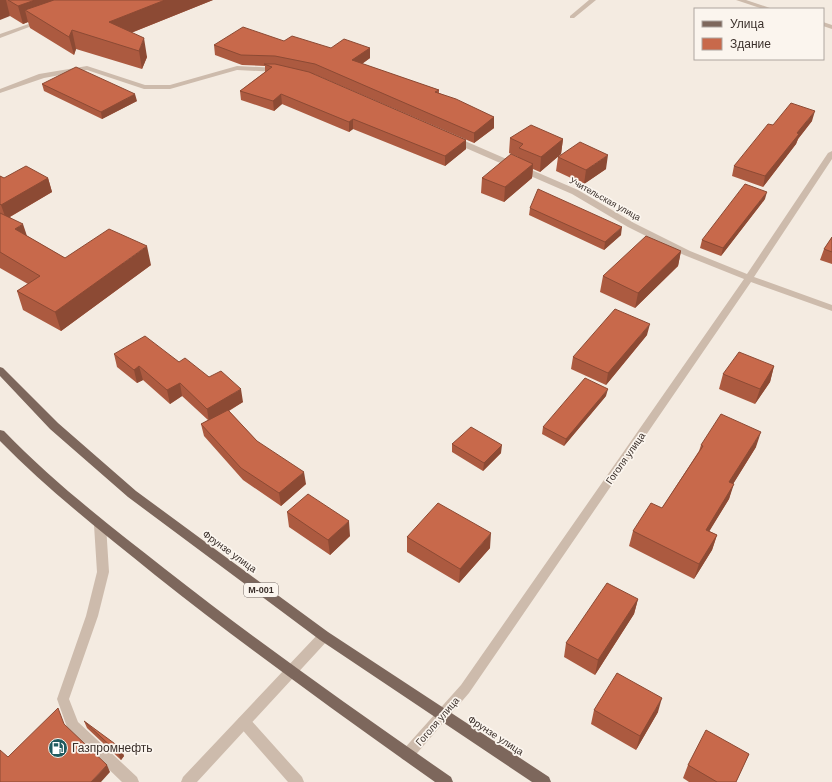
<svg xmlns="http://www.w3.org/2000/svg" width="832" height="782" font-family="Helvetica,sans-serif">
	<style>
		.lines { fill: none; stroke-linecap: round; stroke-linejoin: round }
		.service { fill: #cdbbac; fill-rule: evenodd }
		.minor { fill: #cdbbac; fill-rule: evenodd }
		.primary { fill: #7d675c; fill-rule: evenodd }
		.wall { fill: #ac5a40 }
		.shaded-wall { fill: #8c4a34 }
		.building { fill: #c8694b; stroke: #8c4a34 }
		.labels { text-anchor: middle; stroke-width: 3.5; stroke-linejoin: round; paint-order: stroke }
		.far-street-label { font-size: 9px; fill: #3b302b; stroke: #fbf5ee }
		.shield { fill: #fbf5ee; stroke: #756b66; stroke-width: 1 }
		.shield-label { font-size: 9px; font-weight: bold; fill: #3b302b }
		.street-label { font-size: 10px; fill: #3b302b; stroke: #fbf5ee }
		.near-poi-label { font-size: 12px; fill: #3b302b; stroke: #fbf5ee; text-anchor: start }
	</style>
	<rect width="100%" height="100%" fill="#f4ebe1"/>
	<g class="lines">
		<path class="service" d="M589,0H596L574,18H570V16Z
			M40,20L45,21L0,38V34Z
			M100,521L104,522L106,525L109,572L98,616L69,699L78,722L137,777L139,782H122L68,730L57,699L86,616L97,572L94,525L96,522Z
			M244,716L249,718L302,777L304,782H288L239,726L237,722L239,718Z"/>
		<path class="minor" d="M736,0H746L773,9H763Z
			M823,22L832,25V29L823,26Z
			M87,66L145,85H170L237,66L278,68L282,70L278,72L237,70L170,89H144L87,70L44,78L0,93V89L39,74Z
			M452,138H458L578,190L634,223L690,251L747,274L828,153L832,151V159L754,277L832,305V311L751,282L469,693L412,759L407,761L402,759L400,755L402,751L461,685L744,279L684,255L628,227L572,194L452,142Z
			M324,631L328,632L330,636L328,640L197,782H181L183,777L320,632Z"/>
		<path class="primary" d="M0,367L3,368L58,423L136,491L328,632L549,777L551,782H532L320,640L128,497L50,429L0,376Z
			M0,430L4,431C53,482 109,525 165,569C258,642 354,710 451,777L453,782H435C340,715 246,647 155,575C102,532 48,490 0,441Z"/>
	</g>
	<path class="wall" d="M0,0H213L131,33L147,57L142,69L76,49L74,55L30,28L28,22L23,24L10,16Z
		M284,41L331,48H370V58L362,64L439,90V93L494,117V128L474,143L316,75L313,74L466,140V149L445,166L353,129L349,132L282,104L274,111L241,100L240,91L265,72V66L242,65L215,55L214,45Z
		M42,84L137,101L102,119L44,91Z
		M812,121L798,139L796,144L763,187L732,176L734,166L773,125Z
		M510,138L563,139L561,154L540,172L533,169L532,178L504,202L481,193L482,178L518,157L509,153Z
		M558,157L606,169L584,184L556,171Z
		M0,176L4,178H48L52,192L10,217L27,236L65,258L151,265L61,331L23,310L17,291L28,284L0,268Z
		M765,199L721,256L700,248L702,240Z
		M530,208L621,235L604,250L529,215Z
		M832,237V264L820,260L824,249Z
		M681,251L678,266L635,308L600,292L603,276Z
		M647,335L606,385L571,369L573,357Z
		M114,354L179,362L209,377L243,402L229,411L257,441L306,484L281,506L243,480L204,436L201,424L208,420L182,396L170,404L143,380L137,383L117,367Z
		M774,366L770,382L755,404L719,389L723,374Z
		M606,396L564,446L542,434L543,427Z
		M452,444L501,453L483,471L452,452Z
		M701,445L756,447L733,484L729,499L709,531L717,535L712,550L694,579L629,546L633,531L662,508L699,451Z
		M287,512L350,536L330,555L289,527Z
		M407,537L490,548L459,583L407,552Z
		M638,599L634,614L595,675L564,657L566,643Z
		M594,710L658,712L636,750L591,724Z
		M84,721L124,756L121,760L87,728Z
		M749,754L736,782H689L683,778L688,765Z"/>
	<path class="shaded-wall" d="M0,0H6L10,16L0,20Z
		M35,0H89L25,10L28,22L23,24L18,6Z
		M165,0H213L113,40L109,22Z
		M72,30L76,49L74,55L69,37Z
		M144,38L147,57L142,69L139,51Z
		M370,48V58L353,70L352,60Z
		M135,94L137,101L102,119L101,112Z
		M281,94L282,104L274,111L273,101Z
		M815,111L812,121L798,139L796,144L763,187L765,176L797,133Z
		M494,117V128L474,143V133Z
		M353,119V129L349,132V122Z
		M563,139L561,154L540,172L541,157Z
		M466,140V149L445,166V156Z
		M608,155L606,169L584,184L586,170Z
		M533,164L532,178L504,202L505,187Z
		M48,178L52,192L6,219L1,205Z
		M767,192L765,199L721,256L723,248Z
		M23,224L29,242L15,229Z
		M622,227L621,235L604,250L605,242Z
		M147,246L151,265L61,331L55,312Z
		M681,251L678,266L635,308L638,293Z
		M650,324L647,335L606,385L608,373Z
		M139,366L143,380L137,383L134,370Z
		M774,366L770,382L755,404L760,389Z
		M180,383L182,396L170,404L167,390Z
		M241,389L243,402L209,422L207,409Z
		M608,389L606,396L564,446L566,439Z
		M761,432L756,447L725,497L729,482Z
		M502,445L501,453L483,471L484,463Z
		M304,472L306,484L281,506L279,493Z
		M734,484L729,499L701,545L706,530Z
		M349,521L350,536L330,555L328,540Z
		M491,533L490,548L459,583L460,569Z
		M717,535L712,550L694,579L699,564Z
		M638,599L634,614L595,675L598,660Z
		M662,698L658,712L636,750L640,736Z
		M122,749L124,756L121,760L118,753Z
		M107,765L110,772L101,782H91Z"/>
	<path class="building" d="M8,0H35L18,6Z
		M54,0H165L109,22L144,38L139,51L72,30L69,37L25,10Z
		M243,27L284,41L292,36L331,48L344,39L370,48L352,60L439,90L435,92L456,99L494,117L474,133L315,64L275,56L241,55L214,45Z
		M264,64H275L309,72L466,140L445,156L353,119L349,122L281,94L273,101L240,91L272,67Z
		M76,67L135,94L101,112L42,84Z
		M791,103L815,111L797,133L799,134L765,176L734,166L768,124L773,125Z
		M531,125L563,139L541,157L519,148L523,144L510,138Z
		M580,142L608,155L586,170L558,157Z
		M511,154L533,164L505,187L482,178Z
		M26,166L48,178L1,205L0,204V176L4,178Z
		M745,184L767,192L723,248L702,240Z
		M538,189L622,227L605,242L530,208Z
		M0,213L23,224L15,229L65,258L109,229L147,246L55,312L17,291L40,276L0,252Z
		M646,236L681,251L638,293L603,276Z
		M832,237V252L824,249Z
		M615,309L650,324L608,373L573,357Z
		M145,336L179,362L185,358L209,377L221,371L241,389L207,409L180,383L167,390L139,366L134,370L114,354Z
		M739,352L774,366L760,389L723,374Z
		M585,378L608,389L566,439L543,427Z
		M228,410L257,441L304,472L279,493L241,468L201,424Z
		M721,414L761,432L729,482L734,484L706,530L717,535L699,564L633,531L651,503L662,508L703,446L701,445Z
		M471,427L502,445L484,463L452,444Z
		M308,494L349,521L328,540L287,512Z
		M438,503L491,533L460,569L407,537Z
		M607,583L638,599L598,660L566,643Z
		M617,673L662,698L640,736L594,710Z
		M58,708L64,724L107,765L91,782H0V750L8,757Z
		M84,721L122,749L118,753Z
		M706,730L749,754L736,782H717L688,765Z"/>
	<defs>
		<g id="fuel-disc" transform="scale(1)"><circle r="9.5" fill="#1f5a5e" stroke="#fbf5ee"/><path d="M-5.5-6h7V0h2V4h1.3V-2.5L3-4.5l.8-.8L6-3V5H2.5V1h-1V6h-7ZM-4.2-4.7v3.2H.2V-4.7Z" fill="#fff"/></g>
	</defs>
	<g fill-rule="evenodd">
		<use href="#fuel-disc" x="58" y="748"/>
	</g>
	<g class="labels">
		<g class="far-street-label">
			<text transform="translate(605 199) rotate(29)" y="3">Учительская улица</text>
		</g>
		<rect class="shield" x="244" y="583" width="34" height="14" rx="3"/>
		<g class="shield-label">
			<text x="261" y="593">M-001</text>
		</g>
		<g class="street-label">
			<text transform="translate(625 458) rotate(-55)" y="4">Гоголя улица</text>
			<text transform="translate(230 551) rotate(36)" y="4">Фрунзе улица</text>
			<text transform="translate(437 721) rotate(-49)" y="4">Гоголя улица</text>
			<text transform="translate(496 735) rotate(33)" y="4">Фрунзе улица</text>
		</g>
		<g class="near-poi-label">
			<text x="72" y="752">Газпромнефть</text>
		</g>
	</g>
	<rect x="694" y="8" width="130" height="52" fill="#fbf5ee" stroke="#aea6a0"/>
	<rect x="702" y="21" width="20" height="6" fill="#7d675c" stroke="#aea6a0"/>
	<text x="730" y="28" font-size="12" fill="#3b302b">Улица</text>
	<rect x="702" y="38" width="20" height="12" fill="#c8694b" stroke="#aea6a0"/>
	<text x="730" y="48" font-size="12" fill="#3b302b">Здание</text>
</svg>
